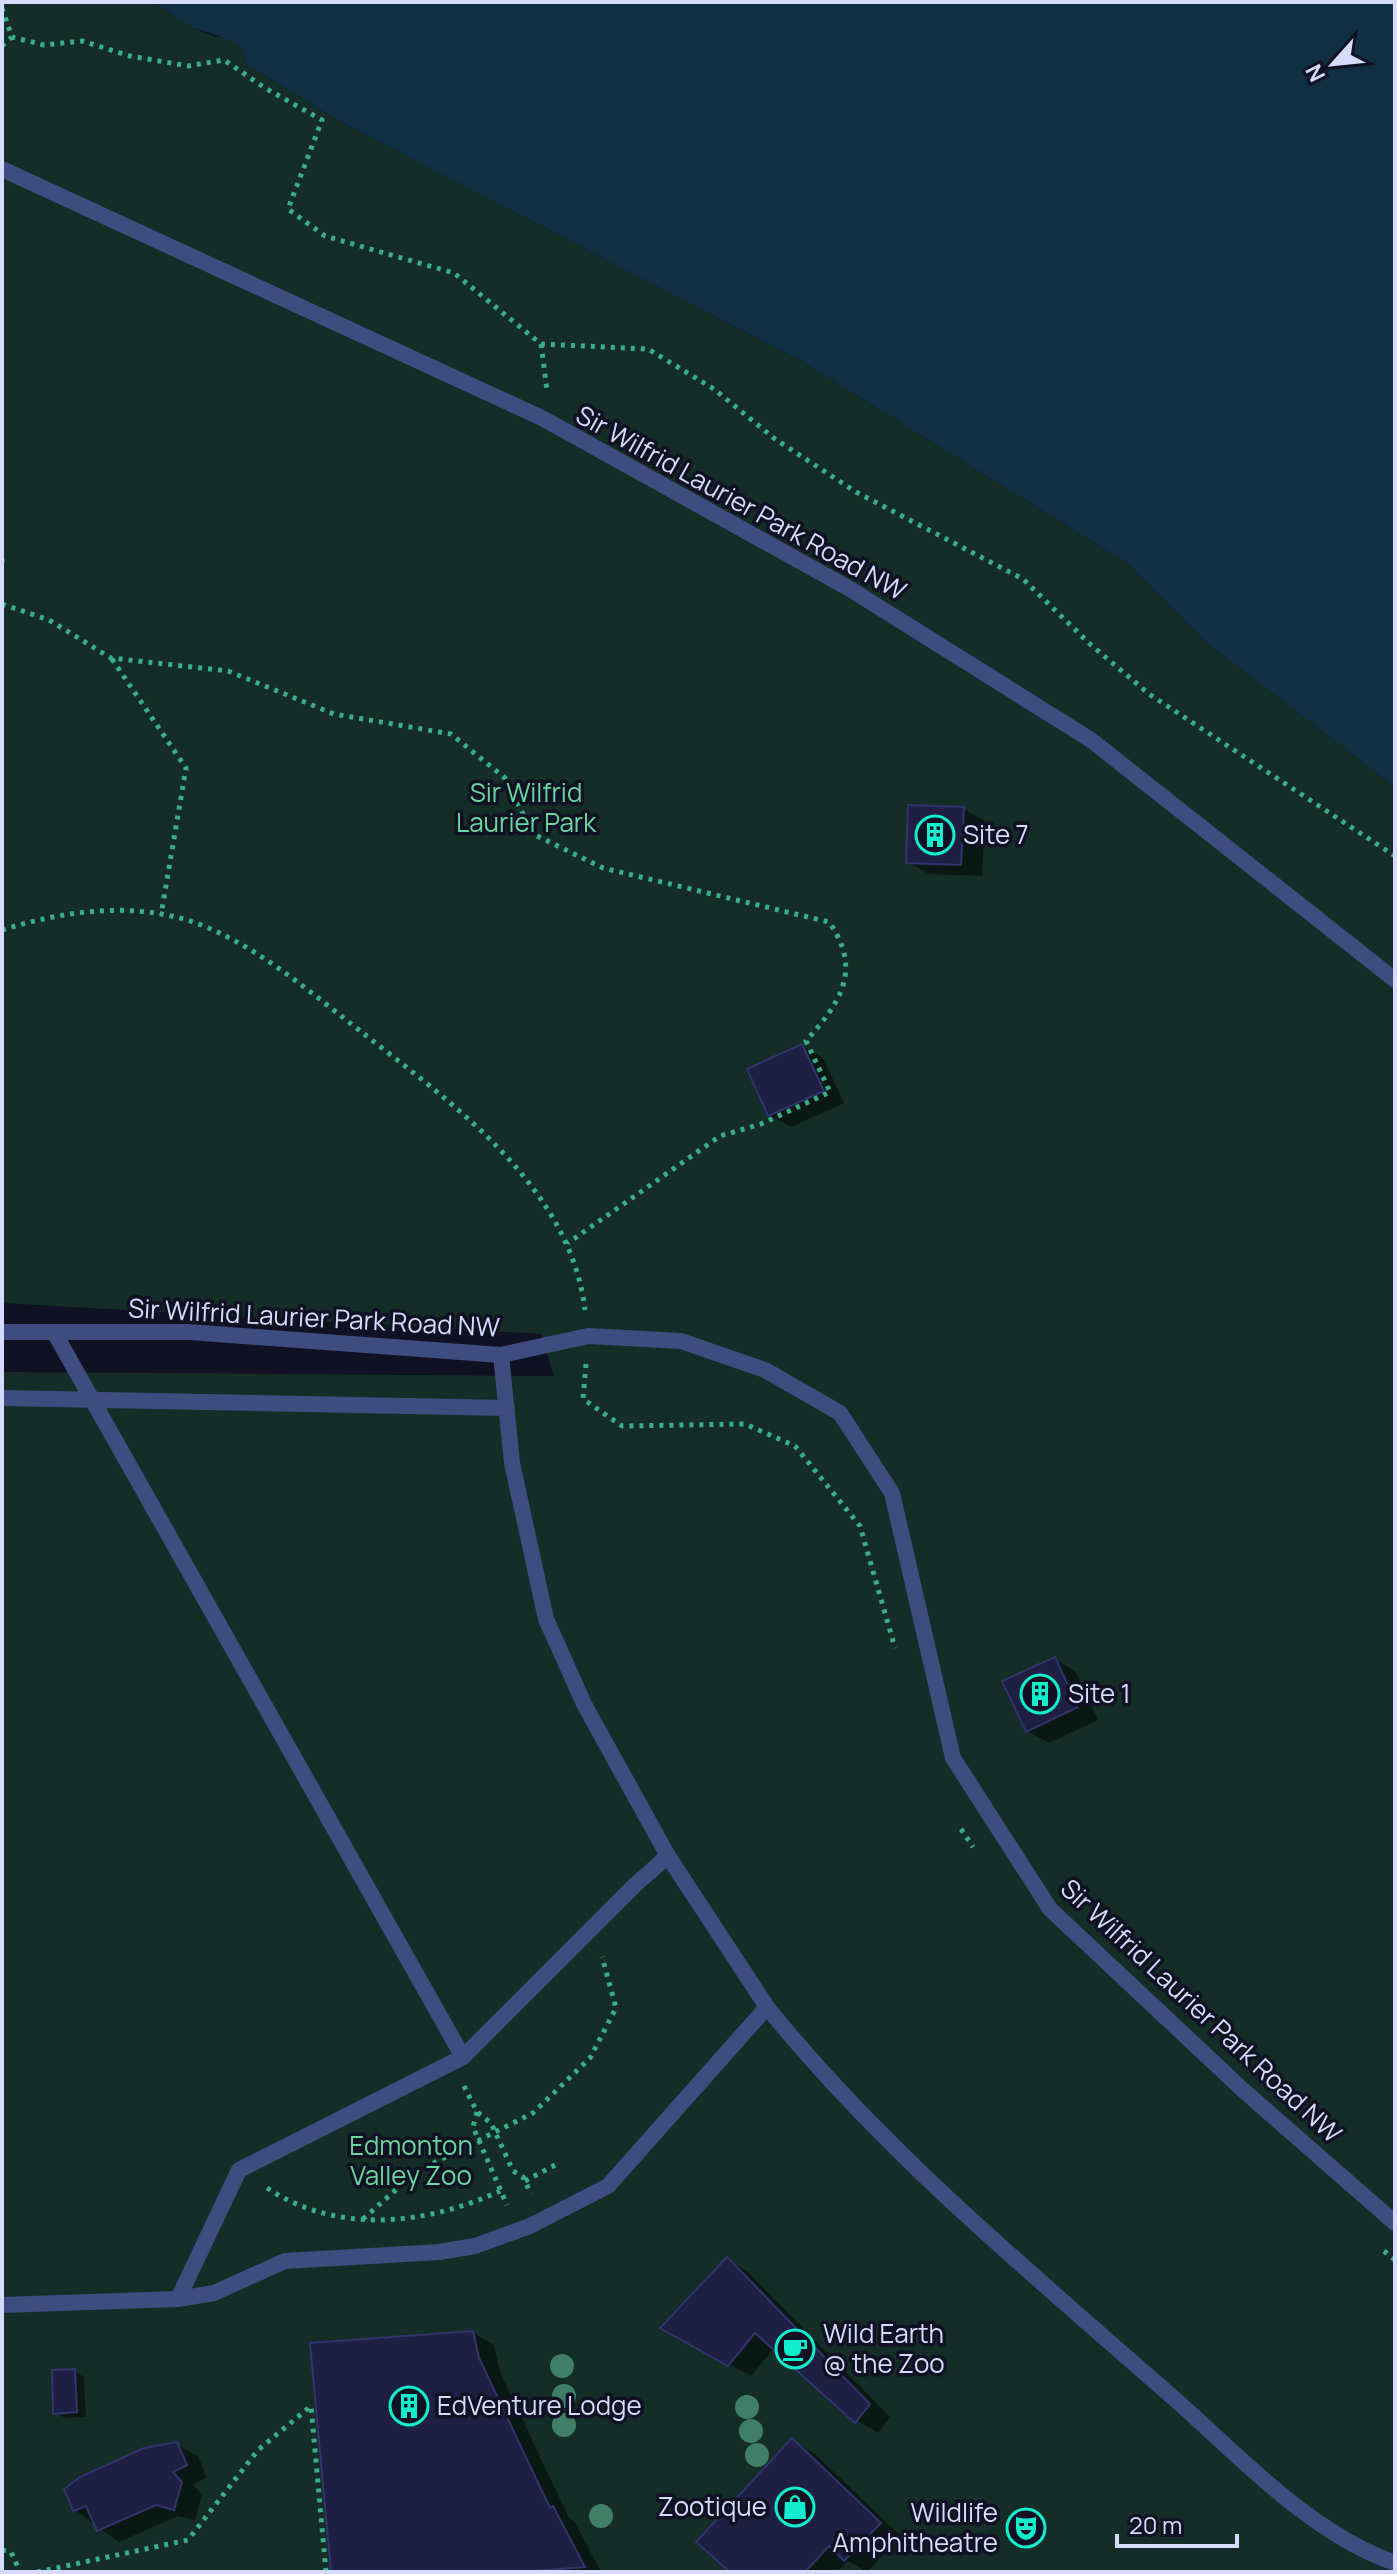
<svg xmlns="http://www.w3.org/2000/svg" width="1397" height="2574" font-family="Manrope,sans-serif">
	<style>
		.green { fill: #142d26 }
		.water { fill: #102f43 }
		.shadow { fill: #0007 }
		.building { fill: #1e1f43; stroke: #31346e; stroke-width: 2 }
		.lines { fill: none; stroke-linecap: round; stroke-linejoin: round }
		.path { stroke: #38ae8a; stroke-width: 5; stroke-dasharray: 4 6; stroke-linecap: butt }
		.lane { stroke: #3f4c7f; stroke-width: 16 }
		.street { stroke: #3f4c7f; stroke-width: 16 }
		.tree { fill: #407e68 }
		.labels { text-anchor: middle; stroke-width: 7; stroke-linejoin: round; paint-order: stroke }
		.street-label { font-size: 26px; fill: #d6dbfc; stroke: #101224 }
		.park-label { font-size: 26px; fill: #67d79f; stroke: #101224 }
		.poi-label { font-size: 26px; fill: #d6dbfc; stroke: #101224; text-anchor: start }
	</style>
	<rect width="100%" height="100%" fill="#101224"/>
	<path class="green" d="M2,2H153L193,28L215,37L228,36L237,42L248,65L341,122L803,362L1127,563L1209,645L1395,787V2572H2V1372L554,1376L541,1334L2,1303Z"/>
	<path class="water" d="M153,2H1395V787L1209,645L1127,563L803,362L341,122L248,65L237,42L193,28Z"/>
	<path class="shadow" d="M963,809L985,821L982,876L929,874L908,862Z
		M802,1046L823,1058L844,1103L791,1127L770,1115Z
		M1055,1659L1076,1672L1098,1720L1049,1743L1027,1731Z
		M727,2259L748,2272L890,2417L878,2433L857,2421L774,2348L751,2376L663,2327Z
		M473,2333L494,2345L500,2372L569,2518L574,2521L601,2572H333Z
		M74,2371L84,2377L86,2417L65,2418L55,2412Z
		M793,2441L814,2453L901,2536L867,2572L848,2561L837,2572H731Z
		M176,2444L198,2456L207,2478L192,2484L202,2495L195,2520L178,2516L119,2542L75,2510Z"/>
	<path class="building" d="M908,805L964,807L961,865L906,863Z
		M802,1044L824,1091L768,1116L747,1069Z
		M1055,1657L1078,1707L1026,1732L1002,1681Z
		M727,2257L870,2404L855,2423L755,2333L728,2366L660,2328Z
		M473,2331L479,2358L550,2508L553,2506L585,2567L520,2572H331L310,2343Z
		M75,2369L77,2412L53,2414L52,2370Z
		M792,2438L881,2523L844,2561L829,2546L805,2572H730L696,2542Z
		M177,2442L187,2465L173,2472L182,2482L174,2510L156,2505L97,2531L86,2506L73,2511L64,2489L80,2477L144,2448Z"/>
	<g class="lines">
		<path class="path" d="M2,8L12,37L44,45L82,41L130,56L188,66L224,60L265,88L322,120L288,209L325,236L454,273L541,344L648,349L714,389L775,439L856,492L1023,579L1090,644L1149,694L1395,856
			M2,46L12,37
			M541,344L547,390
			M2,559V566
			M2,604L49,620L111,658L228,671L334,714L451,734L505,778L533,834L603,868L829,922C863,970 840,1003 806,1041L830,1092L761,1124L720,1136L568,1243
			M112,659L186,768L161,915
			M2,930C66,910 139,900 204,926C262,950 310,992 359,1030C450,1102 570,1185 585,1310
			M586,1364L583,1399L622,1426L745,1424L795,1446L860,1526L895,1648
			M961,1829L973,1847
			M464,2086L477,2112L491,2123L513,2171L523,2177L531,2194
			M477,2112L473,2127L507,2205
			M525,2181L557,2164
			M267,2188C338,2235 426,2225 500,2191
			M363,2219L416,2172L533,2113L590,2058L616,2008L602,1957
			M1384,2251L1395,2260
			M2,2550L11,2552L20,2572
			M37,2572L188,2540L258,2450L311,2406L326,2572"/>
		<path class="lane" d="M54,1332L463,2057
			M2,1398L507,1408
			M767,2007C884,2152 1029,2271 1169,2394C1238,2454 1307,2532 1395,2563
			M178,2299L239,2170L463,2057L636,1884L668,1856
			M2,2305L178,2299L214,2293L285,2261L439,2252L475,2246L530,2226L608,2186L767,2007L668,1856L584,1704L546,1619L512,1463L501,1355"/>
		<path class="street" d="M2,169L542,418L850,589L1091,740L1395,980
			M2,1332H189L501,1355L588,1336L681,1341L765,1370L840,1413L892,1493L953,1758L1050,1909L1243,2090L1395,2223"/>
	</g>
	<g class="tree">
		<circle cx="562" cy="2366" r="12"/>
		<circle cx="564" cy="2396" r="12"/>
		<circle cx="747" cy="2407" r="12"/>
		<circle cx="564" cy="2425" r="12"/>
		<circle cx="751" cy="2431" r="12"/>
		<circle cx="757" cy="2455" r="12"/>
		<circle cx="601" cy="2516" r="12"/>
	</g>
	<defs>
		<g id="building-ring" transform="scale(2)"><circle r="9.5" fill="#101224" stroke="#11edcd" stroke-width="1.5"/><path d="M-4-6H4V6H1V3H-1V6H-4ZM-2.5-4.3h1.7v1.8h-1.7ZM.8-4.3h1.7v1.8H.8ZM-2.5-1h1.7V.8h-1.7ZM.8-1h1.7V.8H.8Z" fill="#11edcd"/></g>
		<g id="cafe-ring" transform="scale(2)"><circle r="9.5" fill="#101224" stroke="#11edcd" stroke-width="1.5"/><path d="M-5.5-4.5H6V0H3Q3 3.5 0 3.5H-2.5Q-5.5 3.5-5.5 0ZM3-3.2v2h1.7v-2ZM-6 4.5H4V6H-6Z" fill="#11edcd"/></g>
		<g id="shop-ring" transform="scale(2)"><circle r="9.5" fill="#101224" stroke="#11edcd" stroke-width="1.5"/><path d="M-5-2.5h2.3a2.7 3.5 0 0 1 5.4 0H5L5.5 6h-11ZM-1.5-2.5h3a1.5 2.3 0 0 0-3 0Z" fill="#11edcd"/></g>
		<g id="theatre-ring" transform="scale(2)"><circle r="9.5" fill="#101224" stroke="#11edcd" stroke-width="1.5"/><path d="M-5-5.5Q0-4 5-5.5V0Q5 5 0 6Q-5 5-5 0ZM-3.3-2.5H-1v1.5H-3.3ZM1-2.5H3.3v1.5H1ZM-2.8 1Q0 5.5 2.8 1Z" fill="#11edcd"/></g>
	</defs>
	<g fill-rule="evenodd">
		<use href="#building-ring" x="935" y="835"/>
		<use href="#building-ring" x="1040" y="1694"/>
		<use href="#cafe-ring" x="795" y="2349"/>
		<use href="#building-ring" x="409" y="2406"/>
		<use href="#shop-ring" x="795" y="2507"/>
		<use href="#theatre-ring" x="1026" y="2528"/>
	</g>
	<g class="labels">
		<g class="street-label">
			<text transform="translate(741 503) rotate(29)" y="9">Sir Wilfrid Laurier Park Road NW</text>
			<text transform="translate(314 1318) rotate(3)" y="9">Sir Wilfrid Laurier Park Road NW</text>
			<text transform="translate(1201 2011) rotate(43)" y="9">Sir Wilfrid Laurier Park Road NW</text>
		</g>
		<g class="park-label">
			<text x="526" y="802">Sir Wilfrid<tspan x="526" dy="30">Laurier Park</tspan></text>
			<text x="411" y="2155">Edmonton<tspan x="411" dy="30">Valley Zoo</tspan></text>
		</g>
		<g class="poi-label">
			<text x="963" y="844">Site 7</text>
			<text x="1068" y="1703">Site 1</text>
			<text x="823" y="2343">Wild Earth<tspan x="823" dy="30">@ the Zoo</tspan></text>
			<text x="437" y="2415">EdVenture Lodge</text>
			<text x="767" y="2516" text-anchor="end">Zootique</text>
			<text x="998" y="2522" text-anchor="end">Wildlife<tspan x="998" dy="30">Amphitheatre</tspan></text>
		</g>
	</g>
	<rect width="1397" height="2574" fill="none" stroke="#d6dbfc" stroke-width="8"/>
	<g transform="translate(1333 64) rotate(243)" stroke="#101224" stroke-width="6" paint-order="stroke">
	<path d="M0-6L14 30L0 20L-14 30Z" fill="#d6dbfc"/>
	<text y="-12" font-size="22" font-weight="bold" text-anchor="middle" fill="#d6dbfc">N</text>
	</g>
	<path d="M1117 2534v12h120v-12" fill="none" stroke="#d6dbfc" stroke-width="4"/>
	<text x="1129" y="2534" font-size="24" fill="#d6dbfc" stroke="#101224" stroke-width="6" paint-order="stroke">20 m</text>
</svg>
